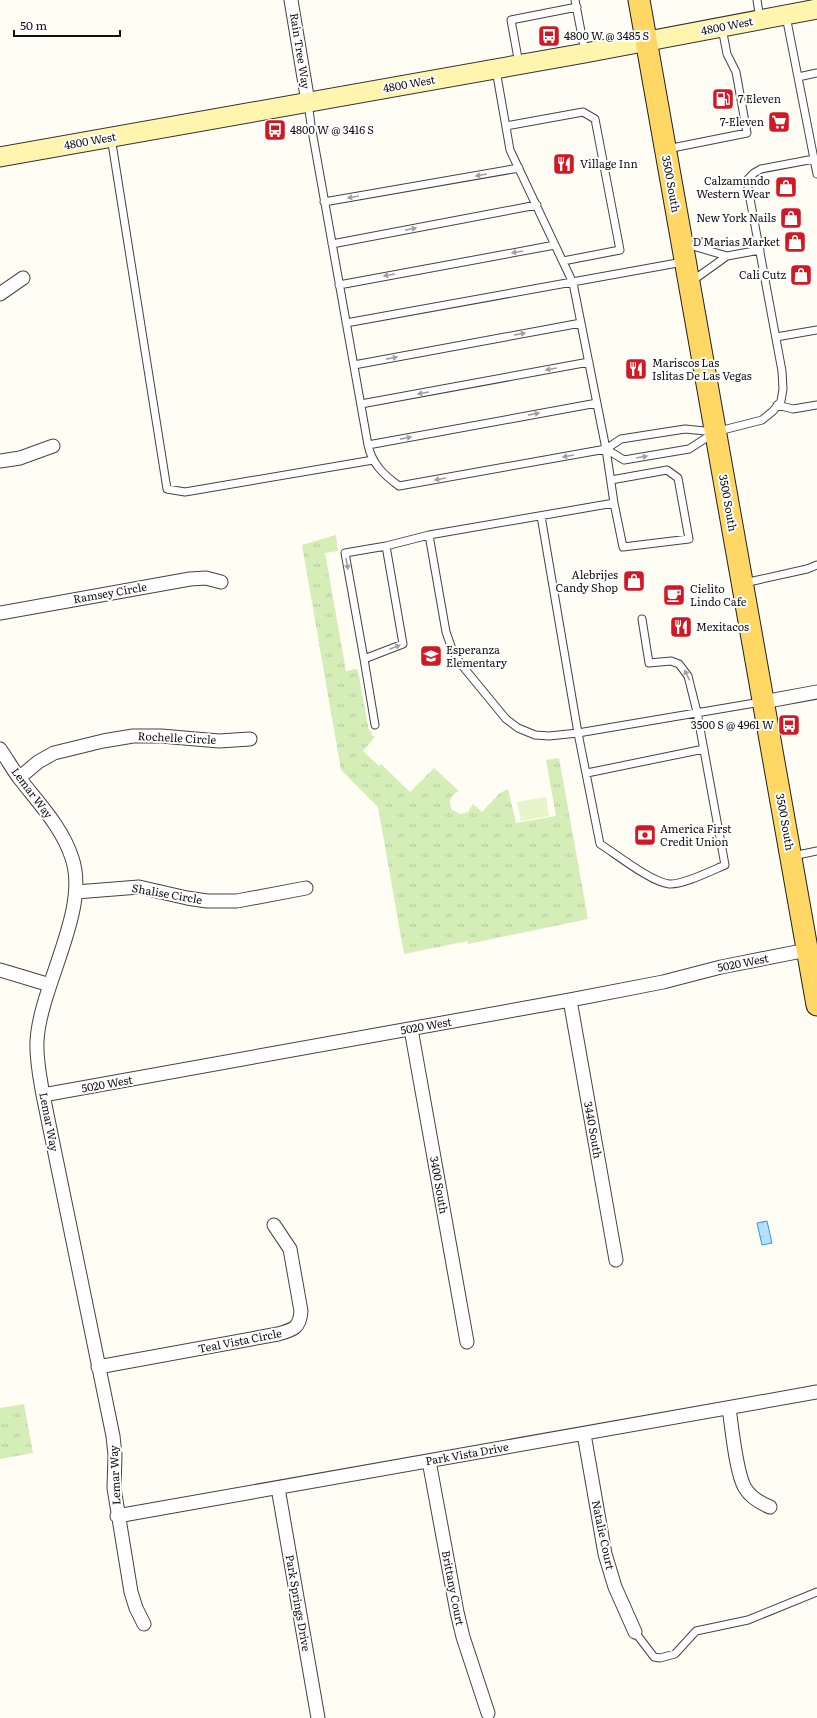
<svg xmlns="http://www.w3.org/2000/svg" width="817" height="1718" font-family="Literata,serif">
	<style>
		.grass { fill: url(#grass-tufts) }
		.pitch { fill: #e7f5cb }
		.water { fill: url(#water-ripples); stroke: #3299db }
		.lines { fill: none; stroke-linecap: round; stroke-linejoin: round }
		.lane-casing { stroke: #434343; stroke-width: 9 }
		.street-casing { stroke: #434343; stroke-width: 15 }
		.secondary-casing { stroke: #323232; stroke-width: 21 }
		.primary-casing { stroke: #212121; stroke-width: 23 }
		.lane { stroke: #fff; stroke-width: 7 }
		.street { stroke: #fff; stroke-width: 13 }
		.secondary { stroke: #fff5af; stroke-width: 19 }
		.primary { stroke: #ffd764; stroke-width: 21 }
		.oneway { fill: #9f9f9f }
		.labels { text-anchor: middle; stroke-width: 4; stroke-linejoin: round; paint-order: stroke }
		.street-label { font-size: 11px; fill: #101010; stroke: #fff }
		.poi-label { font-size: 11px; fill: #101010; stroke: #fff; text-anchor: start }
	</style>
	<defs>
		<pattern id="grass-tufts" width="24" height="20" patternUnits="userSpaceOnUse"><rect width="24" height="20" fill="#d5eeb8"/><path d="M3 7l-1-3M5 7V3M7 7l1-3M15 17l-1-3M17 17v-4M19 17l1-3" fill="none" stroke="#b6cb9d"/></pattern>
		<pattern id="water-ripples" width="26" height="14" patternUnits="userSpaceOnUse"><rect width="26" height="14" fill="#b3e1fc"/><path d="M2 4q2-2 4 0t4 0M15 11q2-2 4 0t4 0" fill="none" stroke="#99c0d7"/></pattern>
	</defs>
	<rect width="100%" height="100%" fill="#fffdf4"/>
	<path class="grass" d="M336,535L338,551L325,553L346,671L356,669L358,671L369,731H371L372,735L375,737L363,751L379,766L381,764L410,792L434,768L459,791C450,795 448,802 452,810L460,814L468,812L473,804L482,812L500,793L508,789L516,823L556,816L546,760L559,758L588,919L468,944V941L404,954L378,807L341,770L302,545Z
		M24,1404L33,1453L0,1459V1408Z"/>
	<path class="pitch" d="M546,797L549,816L521,821L517,802Z"/>
	<path class="water" d="M767,1221L772,1243L762,1245L757,1223Z"/>
	<g class="lines">
		<g class="lane-casing">
			<path id="lane" d="M575,0L585,52
				M757,0L760,19
				M519,64L511,20L577,7
				M496,70L510,150L573,283L606,449L614,503L429,535L446,632L452,649L460,663L506,719L518,728L535,735L549,736L578,733L761,702
				M798,77L817,73
				M308,102L311,125L368,445C372,464 384,475 399,486L606,449L621,439L685,429L715,432L762,420L773,411L781,401L783,389L782,371L748,188V179L754,173L761,169L814,159L786,16
				M506,126L583,112L595,119L620,250L563,261
				M111,137L167,489L185,492L373,460
				M667,149L747,133L736,72L727,54L722,28
				M814,159L817,174
				M324,202L519,168
				M332,244L537,205
				M686,244L727,256L692,281
				M727,256L760,250
				M339,285L555,245
				M346,323L683,262
				M776,337L817,330
				M354,365L581,323
				M361,404L589,362
				M777,405L793,409L817,405
				M368,445L597,403
				M606,449L624,460L689,449L714,433
				M611,480L667,470L678,478L689,539L623,547L614,503
				M541,516L578,733L600,844C616,854 651,882 669,884C683,885 711,871 725,865L697,712L688,676L679,664L671,661L649,663L642,619
				M386,546L403,644L364,659L345,553L386,546L429,535
				M744,583L807,569L817,565
				M364,659L375,725
				M587,773L704,749
				M793,856L817,851
				M635,1632L654,1657L660,1658L675,1654L696,1631L748,1620L817,1592"/>
		</g>
		<g class="street-casing">
			<path id="street" d="M291,0L308,102
				M0,294L23,278
				M0,461L20,458L53,446
				M0,613L190,579L206,578L221,582
				M763,702L817,692
				M0,749C7,759 13,770 20,779C40,805 62,827 72,858C90,910 40,986 37,1041C36,1059 40,1078 43,1095L113,1436L115,1455L114,1488L131,1592L136,1608L144,1624
				M19,778L38,762L54,753L103,741L133,736H161L219,741L250,739
				M76,892L139,887L187,898L207,901H237L306,888
				M0,970L50,985
				M570,1000L616,1260
				M411,1029L467,1342
				M43,1095L570,1000L663,982L721,967L807,950
				M98,1367L278,1334C293,1330 300,1328 301,1311L290,1249L274,1225
				M729,1408C732,1428 736,1473 745,1488C751,1498 760,1503 770,1507
				M584,1434L605,1554L615,1587L635,1632
				M429,1461L457,1612L463,1637L488,1713
				M278,1488L318,1718
				M117,1516L817,1392"/>
		</g>
		<g class="secondary-casing">
			<path id="secondary" d="M0,157L585,53L817,9"/>
		</g>
		<g class="primary-casing">
			<path id="primary" d="M639,0L817,1005"/>
		</g>
		<use href="#lane" class="lane"/>
		<use href="#street" class="street"/>
		<use href="#secondary" class="secondary"/>
		<use href="#primary" class="primary"/>
	</g>
	<defs><path id="oneway-solid" d="M-6-.8H1V-3.2L6.5 0L1 3.2V.8H-6Z"/></defs>
	<g class="oneway">
		<use href="#oneway-solid" transform="translate(481 175) rotate(170)"/>
		<use href="#oneway-solid" transform="translate(353 197) rotate(170)"/>
		<use href="#oneway-solid" transform="translate(411 229) rotate(-11)"/>
		<use href="#oneway-solid" transform="translate(517 252) rotate(170)"/>
		<use href="#oneway-solid" transform="translate(389 275) rotate(170)"/>
		<use href="#oneway-solid" transform="translate(520 334) rotate(-11)"/>
		<use href="#oneway-solid" transform="translate(392 358) rotate(-11)"/>
		<use href="#oneway-solid" transform="translate(551 369) rotate(170)"/>
		<use href="#oneway-solid" transform="translate(423 393) rotate(170)"/>
		<use href="#oneway-solid" transform="translate(534 414) rotate(-11)"/>
		<use href="#oneway-solid" transform="translate(406 438) rotate(-11)"/>
		<use href="#oneway-solid" transform="translate(568 456) rotate(170)"/>
		<use href="#oneway-solid" transform="translate(642 457) rotate(-10)"/>
		<use href="#oneway-solid" transform="translate(440 479) rotate(170)"/>
		<use href="#oneway-solid" transform="translate(347 564) rotate(80)"/>
		<use href="#oneway-solid" transform="translate(395 647) rotate(-21)"/>
		<use href="#oneway-solid" transform="translate(687 675) rotate(-116)"/>
	</g>
	<defs>
		<g id="bus-square" transform="scale(1.15)"><rect x="-9" y="-9" width="18" height="18" rx="4" fill="#d01924" stroke="#fff"/><path d="M-5-6H5V4H4V6H2V4H-2V6H-4V4H-5ZM-3.5-4V0h7V-4ZM-3.5 1.2v1.5H-2V1.2ZM2 1.2v1.5H3.5V1.2Z" fill="#fff"/></g>
		<g id="fuel-square" transform="scale(1.15)"><rect x="-9" y="-9" width="18" height="18" rx="4" fill="#d01924" stroke="#fff"/><path d="M-5.5-6h7V0h2V4h1.3V-2.5L3-4.5l.8-.8L6-3V5H2.5V1h-1V6h-7ZM-4.2-4.7v3.2H.2V-4.7Z" fill="#fff"/></g>
		<g id="supermarket-square" transform="scale(1.15)"><rect x="-9" y="-9" width="18" height="18" rx="4" fill="#d01924" stroke="#fff"/><path d="M-6-5.5h2.5l.6 2H6L4.5 2H-2.5L-4.4-4H-6ZM-1.5 3.2a1.3 1.3 0 1 0 .1 0ZM3 3.2a1.3 1.3 0 1 0 .1 0Z" fill="#fff"/></g>
		<g id="restaurant-square" transform="scale(1.15)"><rect x="-9" y="-9" width="18" height="18" rx="4" fill="#d01924" stroke="#fff"/><path d="M-5-6h1v4h1v-4h1v4h1v-4h1v5L-1.5 .5V6h-2V.5L-5-1ZM5-6V6H3V1.5H1.5Q1.5-4 5-6Z" fill="#fff"/></g>
		<g id="shop-square" transform="scale(1.15)"><rect x="-9" y="-9" width="18" height="18" rx="4" fill="#d01924" stroke="#fff"/><path d="M-5-2.5h2.3a2.7 3.5 0 0 1 5.4 0H5L5.5 6h-11ZM-1.5-2.5h3a1.5 2.3 0 0 0-3 0Z" fill="#fff"/></g>
		<g id="cafe-square" transform="scale(1.15)"><rect x="-9" y="-9" width="18" height="18" rx="4" fill="#d01924" stroke="#fff"/><path d="M-5.5-4.5H6V0H3Q3 3.5 0 3.5H-2.5Q-5.5 3.5-5.5 0ZM3-3.2v2h1.7v-2ZM-6 4.5H4V6H-6Z" fill="#fff"/></g>
		<g id="school-square" transform="scale(1.15)"><rect x="-9" y="-9" width="18" height="18" rx="4" fill="#d01924" stroke="#fff"/><path d="M0-5L7-2L0 1L-7-2ZM-4 1L0 2.5L4 1V4Q0 6-4 4Z" fill="#fff"/></g>
		<g id="bank-square" transform="scale(1.15)"><rect x="-9" y="-9" width="18" height="18" rx="4" fill="#d01924" stroke="#fff"/><path d="M-6-4H6V4H-6ZM0-2.3a2.3 2.3 0 1 0 0 4.6a2.3 2.3 0 1 0 0-4.6Z" fill="#fff"/></g>
	</defs>
	<g fill-rule="evenodd">
		<use href="#bus-square" x="549" y="36"/>
		<use href="#fuel-square" x="723" y="99"/>
		<use href="#supermarket-square" x="779" y="122"/>
		<use href="#bus-square" x="275" y="130"/>
		<use href="#restaurant-square" x="564" y="164"/>
		<use href="#shop-square" x="786" y="187"/>
		<use href="#shop-square" x="791" y="218"/>
		<use href="#shop-square" x="795" y="242"/>
		<use href="#shop-square" x="801" y="275"/>
		<use href="#restaurant-square" x="636" y="369"/>
		<use href="#shop-square" x="634" y="581"/>
		<use href="#cafe-square" x="674" y="595"/>
		<use href="#restaurant-square" x="681" y="627"/>
		<use href="#school-square" x="431" y="656"/>
		<use href="#bus-square" x="789" y="725"/>
		<use href="#bank-square" x="645" y="835"/>
	</g>
	<g class="labels">
		<g class="street-label">
			<text transform="translate(727 26) rotate(-11)" y="4">4800 West</text>
			<text transform="translate(300 51) rotate(81)" y="4">Rain Tree Way</text>
			<text transform="translate(409 84) rotate(-10)" y="4">4800 West</text>
			<text transform="translate(90 141) rotate(-10)" y="4">4800 West</text>
			<text transform="translate(671 184) rotate(80)" y="4">3500 South</text>
			<text transform="translate(728 503) rotate(80)" y="4">3500 South</text>
			<text transform="translate(110 593) rotate(-10)" y="4">Ramsey Circle</text>
			<text transform="translate(177 738) rotate(3)" y="4">Rochelle Circle</text>
			<text transform="translate(32 793) rotate(53)" y="4">Lemar Way</text>
			<text transform="translate(785 822) rotate(80)" y="4">3500 South</text>
			<text transform="translate(167 894) rotate(10)" y="4">Shalise Circle</text>
			<text transform="translate(743 963) rotate(-11)" y="4">5020 West</text>
			<text transform="translate(426 1026) rotate(-10)" y="4">5020 West</text>
			<text transform="translate(107 1084) rotate(-10)" y="4">5020 West</text>
			<text transform="translate(49 1122) rotate(79)" y="4">Lemar Way</text>
			<text transform="translate(593 1130) rotate(80)" y="4">3440 South</text>
			<text transform="translate(439 1185) rotate(80)" y="4">3400 South</text>
			<text transform="translate(240 1341) rotate(-11)" y="4">Teal Vista Circle</text>
			<text transform="translate(467 1454) rotate(-10)" y="4">Park Vista Drive</text>
			<text transform="translate(115 1475) rotate(-93)" y="4">Lemar Way</text>
			<text transform="translate(603 1535) rotate(78)" y="4">Natalie Court</text>
			<text transform="translate(453 1588) rotate(79)" y="4">Brittany Court</text>
			<text transform="translate(298 1603) rotate(80)" y="4">Park Springs Drive</text>
		</g>
		<g class="poi-label">
			<text x="564" y="40">4800 W @ 3485 S</text>
			<text x="738" y="103">7 Eleven</text>
			<text x="764" y="126" text-anchor="end">7-Eleven</text>
			<text x="290" y="134">4800 W @ 3416 S</text>
			<text x="580" y="168">Village Inn</text>
			<text x="770" y="185" text-anchor="end">Calzamundo<tspan x="770" dy="13">Western Wear</tspan></text>
			<text x="776" y="222" text-anchor="end">New York Nails</text>
			<text x="780" y="246" text-anchor="end">D'Marias Market</text>
			<text x="786" y="279" text-anchor="end">Cali Cutz</text>
			<text x="652" y="367">Mariscos Las<tspan x="652" dy="13">Islitas De Las Vegas</tspan></text>
			<text x="618" y="579" text-anchor="end">Alebrijes<tspan x="618" dy="13">Candy Shop</tspan></text>
			<text x="690" y="593">Cielito<tspan x="690" dy="13">Lindo Cafe</tspan></text>
			<text x="696" y="631">Mexitacos</text>
			<text x="446" y="654">Esperanza<tspan x="446" dy="13">Elementary</tspan></text>
			<text x="774" y="729" text-anchor="end">3500 S @ 4961 W</text>
			<text x="660" y="833">America First<tspan x="660" dy="13">Credit Union</tspan></text>
		</g>
	</g>
	<path d="M14 30v6h106v-6" fill="none" stroke="#101010" stroke-width="2"/>
	<text x="20" y="30" font-size="12" fill="#101010" stroke="#ffffff" stroke-width="3" paint-order="stroke">50 m</text>
</svg>
